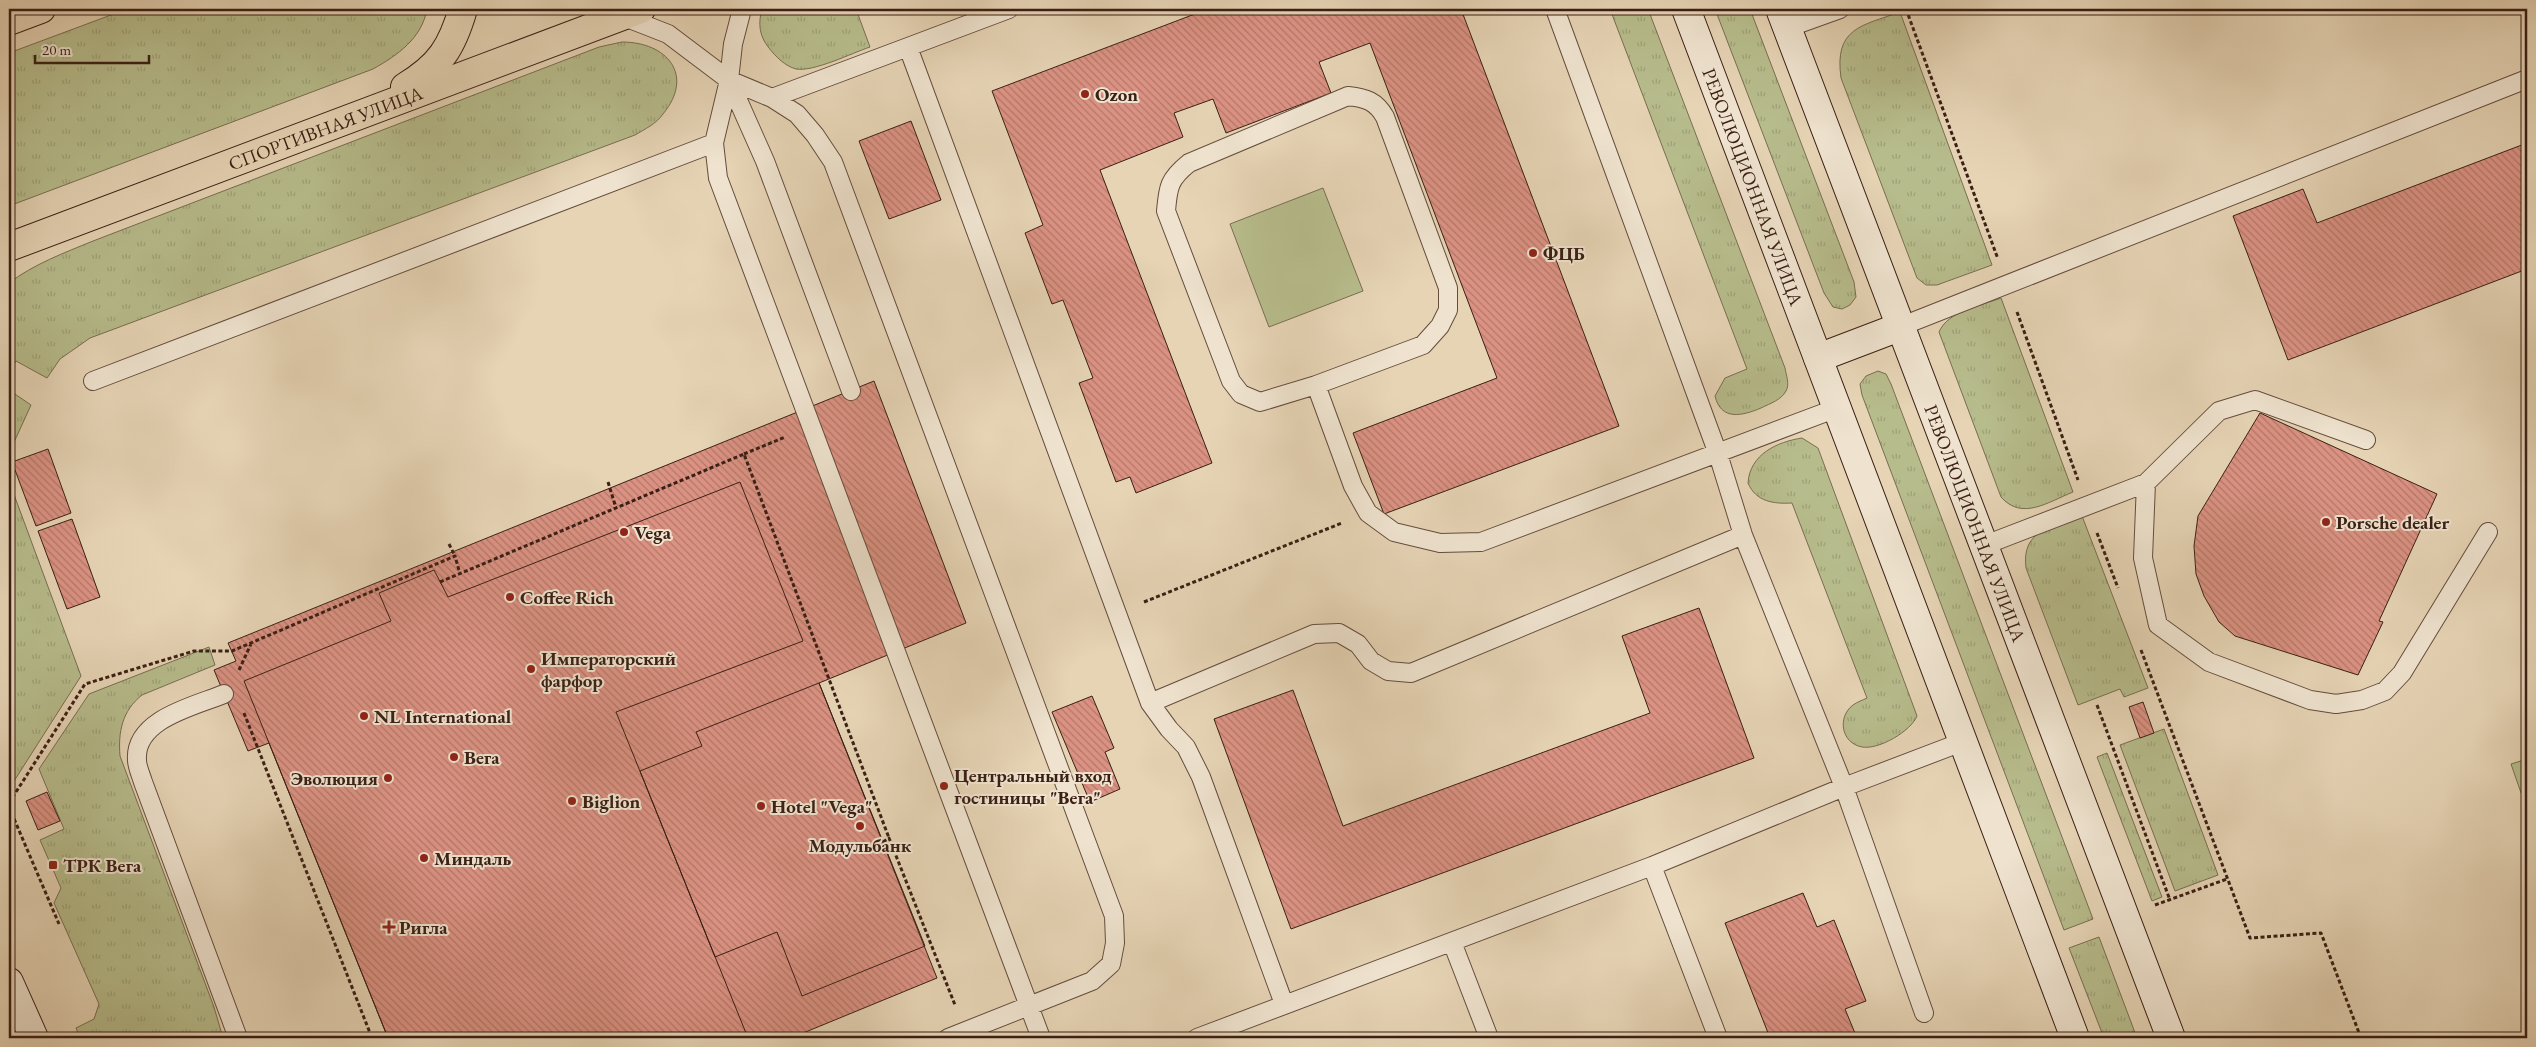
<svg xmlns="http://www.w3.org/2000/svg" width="2536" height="1047" font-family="'EB Garamond',serif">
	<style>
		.grass { fill: url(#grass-tufts); stroke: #786e50 }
		.park { fill: #b7bc8c; stroke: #786e50 }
		.building { fill: url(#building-back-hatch); stroke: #3a1f15 }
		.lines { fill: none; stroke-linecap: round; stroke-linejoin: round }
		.service-casing { stroke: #654c3d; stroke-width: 20 }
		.secondary-casing { stroke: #3a1f15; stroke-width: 30 }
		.primary-casing { stroke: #3a1f15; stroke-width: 30 }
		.path { stroke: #3a1f15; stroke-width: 3; stroke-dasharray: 4 2.5; stroke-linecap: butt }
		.service { stroke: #efe3cf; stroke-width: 18 }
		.secondary { stroke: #efe3cf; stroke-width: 28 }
		.primary { stroke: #e6d4b5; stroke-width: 28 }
		.poi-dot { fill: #8f2418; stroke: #efe3cf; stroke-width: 2 }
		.labels { text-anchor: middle; stroke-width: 4; stroke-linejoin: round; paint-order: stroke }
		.poi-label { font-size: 19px; font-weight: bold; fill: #3a1f15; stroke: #efe3cf; text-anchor: start }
		.street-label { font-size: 19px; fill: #3a1f15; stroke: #efe3cf }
	</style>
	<defs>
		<pattern id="grass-tufts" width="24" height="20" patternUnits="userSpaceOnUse" patternTransform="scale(1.25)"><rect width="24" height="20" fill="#b7bc8c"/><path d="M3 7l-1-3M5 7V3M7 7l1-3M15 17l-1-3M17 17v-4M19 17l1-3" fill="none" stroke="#9ea178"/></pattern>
		<pattern id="building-back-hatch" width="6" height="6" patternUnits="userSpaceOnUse" patternTransform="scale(1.25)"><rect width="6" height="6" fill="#dc9283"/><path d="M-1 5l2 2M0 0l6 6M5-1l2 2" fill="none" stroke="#b3776a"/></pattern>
	</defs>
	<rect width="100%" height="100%" fill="#e6d4b5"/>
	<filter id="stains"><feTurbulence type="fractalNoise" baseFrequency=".004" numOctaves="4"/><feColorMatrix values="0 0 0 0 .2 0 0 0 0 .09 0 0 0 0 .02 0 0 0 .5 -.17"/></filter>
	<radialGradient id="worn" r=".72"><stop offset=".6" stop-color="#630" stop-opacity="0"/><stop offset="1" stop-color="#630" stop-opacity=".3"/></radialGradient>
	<path class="grass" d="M127,9H427C422,38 398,55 373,69L9,206V53Z
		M762,9H856L870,47C852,53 814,72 796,69C785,66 776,57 769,48C759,36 758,23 762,9Z
		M1610,9H1648L1785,368C1786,375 1790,384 1786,391C1781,400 1771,403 1761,408C1742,416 1721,421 1715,396L1725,378L1747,369Z
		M1715,9H1750L1854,282L1856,297L1850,305L1842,309L1833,307L1824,293Z
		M1900,12L1992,265L1937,285H1926L1917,278L1841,78C1834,28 1861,26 1900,12Z
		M622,42C667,42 695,75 663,114C656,124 645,129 635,135L90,338L60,359L47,378L16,361L9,373V283C34,264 64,253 93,241L599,47Z
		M2001,298L2073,492C2048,502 2022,521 2001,497L1939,332C1948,311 1980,306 2001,298Z
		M1878,371L1886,374L1891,384L2093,919L2064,930L1862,395L1860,384L1866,376Z
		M9,390L31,405L10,451L9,462Z
		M1802,438L1818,448L1917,716C1911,731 1879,750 1862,747C1841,743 1837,717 1853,705C1857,702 1863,700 1867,698L1792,503C1774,504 1756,502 1748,483C1750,454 1777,442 1802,438Z
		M9,481L81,676L9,789Z
		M2082,516L2148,688L2124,697L2120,689L2078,705L2026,568C2021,529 2053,527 2082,516Z
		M209,647L215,665L142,695C122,711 118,732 120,756L214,1007L223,1038H80L76,1028L94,1019L99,1004L54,903L61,888L40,840L64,829L39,769L89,694Z
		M2164,729L2218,875L2175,891L2120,745Z
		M2107,753L2162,897L2152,901L2097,757Z
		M2099,937L2137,1038H2104L2069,948Z"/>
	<path class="park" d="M1323,188L1363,291L1269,327L1230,224Z
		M2527,759V810L2511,764Z"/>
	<path class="building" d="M1208,9H1461L1619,426L1384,514L1353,433L1497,378L1370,43L1319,62L1331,93L1226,133L1213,99L1174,113L1183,137L1100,170L1212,463L1136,493L1130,477L1116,482L1079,383L1093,378L1063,300L1052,304L1025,233L1043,225L992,91Z
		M911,121L941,200L889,219L859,141Z
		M2527,143V269L2288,360L2233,216L2303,189L2317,223Z
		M874,381L966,623L819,683L937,978L791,1038H388L269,743L248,751L214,670L236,661L228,643Z
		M2260,413L2437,494L2379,621L2383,622L2358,675L2235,636L2219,622L2204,596L2196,574L2194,546L2198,516Z
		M48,449L71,513L36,526L12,462Z
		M740,482L803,641L616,712L748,1038H388L244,681L391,621L379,593L434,570L448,597Z
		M72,519L100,597L67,609L38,531Z
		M1699,608L1754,758L1291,929L1214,719L1293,690L1343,826L1650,713L1622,636Z
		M819,683L925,946L802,996L777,932L715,957L640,771L702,746L696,732Z
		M1092,696L1114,748L1105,752L1120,789L1090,802L1052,712Z
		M2143,702L2154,733L2140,738L2129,707Z
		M47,792L60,821L38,830L26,801Z
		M1803,893L1817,927L1834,920L1866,1001L1845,1009L1857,1038H1770L1725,923Z"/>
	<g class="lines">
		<g class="service-casing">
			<path id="service" d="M742,9L733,44L729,80L714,143L718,178L1041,1038
				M1009,9L908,47L1150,703L1169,729L1186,747L1201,777L1284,1004
				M1555,9L1718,454L1743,535L1844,787L1924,1013
				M622,16L668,34L729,80L772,98L797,114L815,135L833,162L1114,916L1115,943L1111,964L1092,981L948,1038
				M1787,28L1840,9
				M729,80L765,161L851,391
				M772,98L908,47
				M1902,326L2527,79
				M93,381L714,143
				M1316,385L1260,402L1241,394L1231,381L1166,211C1168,187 1169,179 1189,163L1348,96C1366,98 1376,101 1385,117L1448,288V310L1440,326L1423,345L1316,385L1353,486L1368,513L1394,532L1440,543L1481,542L1837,408
				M2146,483L2219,411L2255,400L2366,440
				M1985,545L2146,483L2143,558L2158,625L2209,662L2310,700L2336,704L2362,700L2385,691L2402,673L2488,532
				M224,694C195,706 134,719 137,760C137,767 141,775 143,782L238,1038
				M1150,703L1314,634L1339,633L1358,644L1371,661L1388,671L1411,673L1743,535
				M1652,866L1718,1038
				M1452,942L1489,1038
				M1197,1038L1652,866L1844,787L1962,742"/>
		</g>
		<g class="secondary-casing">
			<g id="secondary">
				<path id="s1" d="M1686,9L2075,1038"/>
				<path id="s2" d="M1780,9L2171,1038"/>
				<path d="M1818,358L1902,326"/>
				<path d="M9,982L34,1038"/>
			</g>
		</g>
		<g class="primary-casing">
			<g id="primary">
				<path d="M9,21L41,9"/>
				<path d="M405,87C440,66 452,47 463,9"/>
				<path id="s3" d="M9,247L641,9"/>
			</g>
		</g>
		<path class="path" d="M1906,9L1998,259
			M2017,312L2078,480
			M744,454L785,437
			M608,482L616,508
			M2097,533L2118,588
			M449,544L455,556
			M440,582L744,454L889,838
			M1144,602L1342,523
			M2141,650L2250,938L2321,933L2361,1038
			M239,670L251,644
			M2097,705L2170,900
			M244,713L372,1038
			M9,803L85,684L194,651H232L455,556L460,574
			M9,807L59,924
			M883,842L889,838L955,1005
			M2155,905L2227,879"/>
		<use href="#service" class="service"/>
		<use href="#secondary" class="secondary"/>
		<use href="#primary" class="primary"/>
	</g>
	<g class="poi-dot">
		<circle cx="1085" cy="94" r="5"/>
		<circle cx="1533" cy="253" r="5"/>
		<circle cx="2326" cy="522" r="5"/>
		<circle cx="624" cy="532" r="5"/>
		<circle cx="510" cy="597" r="5"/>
		<circle cx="531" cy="669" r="5"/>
		<circle cx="364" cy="716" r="5"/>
		<circle cx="454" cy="757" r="5"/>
		<circle cx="388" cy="778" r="5"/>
		<circle cx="944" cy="786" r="5"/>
		<circle cx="572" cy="801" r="5"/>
		<circle cx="761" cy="806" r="5"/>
		<circle cx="860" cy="826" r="5"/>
		<circle cx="424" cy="858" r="5"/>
		<rect x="48" y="860" width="10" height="10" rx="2.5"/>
		<path d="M386.5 919.5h5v5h5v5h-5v5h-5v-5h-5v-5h5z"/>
	</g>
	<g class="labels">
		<g class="poi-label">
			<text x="1095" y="101">Ozon</text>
			<text x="1543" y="260">ФЦБ</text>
			<text x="2336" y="529">Porsche dealer</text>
			<text x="634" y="539">Vega</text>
			<text x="520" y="604">Coffee Rich</text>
			<text x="541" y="665">Императорский<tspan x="541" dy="22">фарфор</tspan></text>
			<text x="374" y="723">NL International</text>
			<text x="464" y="764">Вега</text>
			<text x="954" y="782">Центральный вход<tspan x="954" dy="22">гостиницы "Вега"</tspan></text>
			<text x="378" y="785" text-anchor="end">Эволюция</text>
			<text x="582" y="808">Biglion</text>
			<text x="771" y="813">Hotel "Vega"</text>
			<text x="860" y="852" text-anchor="middle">Модульбанк</text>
			<text x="434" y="865">Миндаль</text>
			<text x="63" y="872">ТРК Вега</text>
			<text x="399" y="934">Ригла</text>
		</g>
		<g class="street-label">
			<text dy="7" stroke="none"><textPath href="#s3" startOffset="338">СПОРТИВНАЯ УЛИЦА</textPath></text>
			<text dy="7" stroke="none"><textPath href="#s1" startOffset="190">РЕВОЛЮЦИОННАЯ УЛИЦА</textPath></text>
			<text dy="7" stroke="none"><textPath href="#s2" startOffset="550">РЕВОЛЮЦИОННАЯ УЛИЦА</textPath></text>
		</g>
	</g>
	<rect width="2536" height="1047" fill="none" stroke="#e6d4b5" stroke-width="30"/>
	<rect x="10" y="10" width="2516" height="1027" fill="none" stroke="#3a1f15" stroke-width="2.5"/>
	<rect x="15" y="15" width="2506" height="1017" fill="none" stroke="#3a1f15"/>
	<path d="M35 55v8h114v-8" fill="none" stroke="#3a1f15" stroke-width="2.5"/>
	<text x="42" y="55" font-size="15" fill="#3a1f15" stroke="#efe3cf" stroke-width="4" paint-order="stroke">20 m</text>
	<rect width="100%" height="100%" filter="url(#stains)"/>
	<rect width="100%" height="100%" fill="url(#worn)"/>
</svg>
